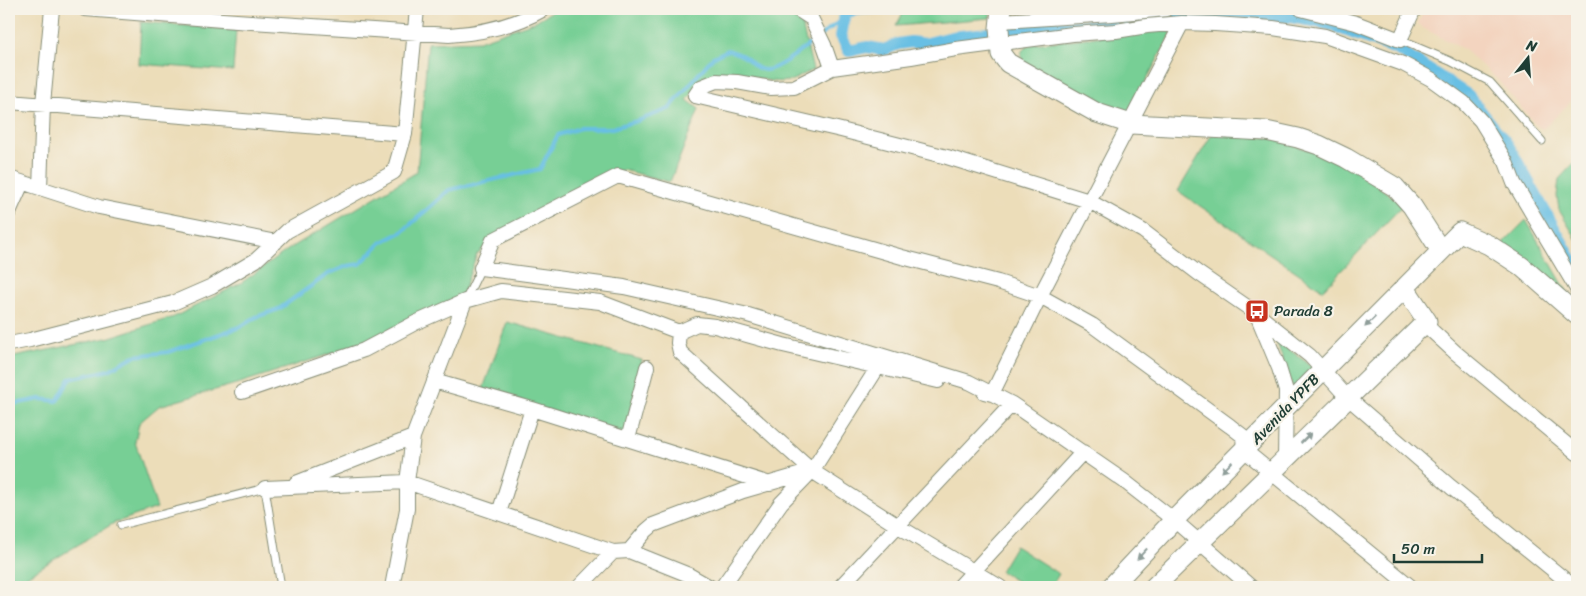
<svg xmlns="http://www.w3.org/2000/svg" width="1586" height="596" font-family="Sriracha,sans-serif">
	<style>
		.built { fill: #f3d4bf }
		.green { fill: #77cf95; stroke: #4b8664 }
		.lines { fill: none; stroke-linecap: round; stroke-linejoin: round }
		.stream { stroke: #67bfe4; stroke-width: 4 }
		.canal { stroke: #67bfe4; stroke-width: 12 }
		.lane-casing { stroke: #868d76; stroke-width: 9 }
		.street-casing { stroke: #868d76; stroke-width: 16 }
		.secondary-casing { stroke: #868d76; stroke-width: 21 }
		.lane { stroke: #fff; stroke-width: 7 }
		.street { stroke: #fff; stroke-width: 14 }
		.secondary { stroke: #fff; stroke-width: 19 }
		.oneway { fill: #8f9e9a }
		.labels { text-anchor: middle; stroke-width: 4.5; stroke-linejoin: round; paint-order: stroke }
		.poi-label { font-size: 15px; fill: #1f3d34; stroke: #f7f3e8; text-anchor: start }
		.street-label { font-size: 15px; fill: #1f3d34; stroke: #f7f3e8 }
	</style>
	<rect width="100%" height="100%" fill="#f7f3e8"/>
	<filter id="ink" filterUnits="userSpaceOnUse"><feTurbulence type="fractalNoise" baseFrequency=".02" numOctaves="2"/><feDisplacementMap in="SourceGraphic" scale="10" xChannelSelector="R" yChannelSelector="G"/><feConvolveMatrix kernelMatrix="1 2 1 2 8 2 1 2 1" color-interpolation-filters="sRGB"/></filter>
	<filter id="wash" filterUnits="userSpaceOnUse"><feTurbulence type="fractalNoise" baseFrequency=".0096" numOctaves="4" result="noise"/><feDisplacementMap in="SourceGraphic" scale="20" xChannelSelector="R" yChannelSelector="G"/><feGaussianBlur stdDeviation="1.12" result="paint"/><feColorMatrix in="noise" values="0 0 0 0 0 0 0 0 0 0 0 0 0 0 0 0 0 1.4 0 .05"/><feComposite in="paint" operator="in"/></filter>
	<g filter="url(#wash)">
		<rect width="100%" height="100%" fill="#ecddb9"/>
		<path class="built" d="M1425,9H1577V96L1543,129L1536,125L1497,79L1463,49L1423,28L1418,23Z"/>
		<path class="green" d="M556,9H782L802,25L813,70C805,73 796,80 788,81C755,86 737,59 706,81C698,87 693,92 687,100L699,109L670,182L623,170L492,241L477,254L462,295L358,345L243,382L159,406L139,423L135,442L157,508L114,523L30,574L13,587H9V358L107,338L174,317L241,283L289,249L417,172L428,43L479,41L534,22Z
			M905,9H991L990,18L896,26Z
			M141,22L236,30L233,71L139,64Z
			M1167,29L1172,33L1126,117L1025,66C1018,54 1020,49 1033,44Z
			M1212,134L1270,138L1345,161L1403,205L1323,290L1178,191Z
			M1577,160V240L1559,210L1557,196L1559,179Z
			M1526,220L1577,309V312L1503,243Z
			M507,322L642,360L625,435L483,389Z
			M1276,340L1317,370L1295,394Z
			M1015,546L1059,574L1051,587H1026L1000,571Z"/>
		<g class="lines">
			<path class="stream" d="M9,405L40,399L57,401L70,379L109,370L134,356L168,352L240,327L256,317L279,309L328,274L347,266L360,264L382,242L402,232L449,190L540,169L558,135L580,128H612L637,121L669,109L713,57L728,50C733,52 738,53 743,56C751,60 755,70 765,70C782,71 830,25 849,16C862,10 877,15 890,9"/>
			<path class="canal" d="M846,9L841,36L849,51L867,47L884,50L898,44L911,42L924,44L952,37L988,33L1025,27L1097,25L1163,14H1219L1291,17L1328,24L1398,50L1468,95L1508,145L1577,269"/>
		</g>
	</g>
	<g filter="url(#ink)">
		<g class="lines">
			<g class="lane-casing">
				<path id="lane" d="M1400,40L1450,61L1490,82L1542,141
					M465,301L481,268
					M121,525L265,488L281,587"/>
			</g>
			<g class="street-casing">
				<path id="street" d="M85,9L222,20L449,35C483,33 514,26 544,9
					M797,9L811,18L824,45L832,68
					M1301,9L1356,23L1400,40L1414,9
					M1004,11L1001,21L1112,14L1166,9
					M9,102L405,134
					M9,178L99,207L276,242
					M40,188L43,104L52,9
					M9,212L22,183
					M1257,315L1279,368L1286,391L1285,459
					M1427,321L1431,330L1456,353L1577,453
					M9,344L30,340L173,303L212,286L256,260L287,231L394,172L405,134L417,9
					M434,381L532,409L770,484
					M938,381L783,345L715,326L697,324L679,332L678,343L680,352L812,471L898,526L1000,587
					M242,392L364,350L415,323L465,301L501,291L600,302L679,332
					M984,392L992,394L1040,296L1182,23
					M628,439L647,367
					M296,483L413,437
					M265,488L407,482L613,552L629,551
					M499,513L532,409
					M392,587L407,509V482L413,437L465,301
					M579,587L613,552
					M710,587L689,575L629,551L646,531L653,525L743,491L812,471
					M722,587L781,503L812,471L878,367
					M840,587L1012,404
					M959,587L1083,452
					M1251,587L1174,520L1124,481L1012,404L969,382L748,315L624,287L481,268L493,240L618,176L902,257L998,282L1040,296L1092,325L1230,426L1243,436L1244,450L1411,587
					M1574,587L1451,487L1347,397L1310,356L1256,313L1198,273L1143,231L1089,201L947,157L841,130L695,96L701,87L716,81L737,82L771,88L794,87L832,68L911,57L956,49L1073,34L1116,31L1147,26L1182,23L1215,24L1273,28L1325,36L1403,64L1431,79L1464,103L1481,121L1506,162L1514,183L1577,289"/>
			</g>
			<g class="secondary-casing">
				<path id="secondary" d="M1001,9L999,28L1001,54L1008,63L1097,113L1131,124L1266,131L1298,138L1319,145L1346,158L1395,187L1412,206L1441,251
					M1111,587L1174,520L1460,232L1489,245L1521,266L1577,315
					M1154,587L1427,321L1405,288"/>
			</g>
			<use href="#lane" class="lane"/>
			<use href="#street" class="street"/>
			<use href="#secondary" class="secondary"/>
		</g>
		<defs><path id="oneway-solid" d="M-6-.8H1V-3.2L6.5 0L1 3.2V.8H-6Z" transform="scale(1.25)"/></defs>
		<g class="oneway">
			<use href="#oneway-solid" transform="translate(1370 322) rotate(135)"/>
			<use href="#oneway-solid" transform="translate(1306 438) rotate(-45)"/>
			<use href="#oneway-solid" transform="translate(1227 467) rotate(135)"/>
			<use href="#oneway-solid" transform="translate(1142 554) rotate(133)"/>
		</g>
	</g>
	<defs>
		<g id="bus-square" transform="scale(1.25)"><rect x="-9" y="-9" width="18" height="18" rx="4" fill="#c8321e" stroke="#f7f3e8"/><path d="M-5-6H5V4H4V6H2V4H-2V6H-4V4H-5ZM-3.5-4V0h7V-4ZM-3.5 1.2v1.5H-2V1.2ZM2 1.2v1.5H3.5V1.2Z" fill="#fff"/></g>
	</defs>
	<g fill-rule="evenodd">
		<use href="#bus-square" x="1257" y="311"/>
	</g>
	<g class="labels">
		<g class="poi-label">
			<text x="1274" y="316">Parada 8</text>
		</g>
		<g class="street-label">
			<text transform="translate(1285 409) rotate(-46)" y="5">Avenida YPFB</text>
		</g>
	</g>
	<rect width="1586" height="596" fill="none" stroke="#f7f3e8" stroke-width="30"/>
	<g transform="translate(1528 58) rotate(17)" stroke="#f7f3e8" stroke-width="4" paint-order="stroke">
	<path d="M0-4L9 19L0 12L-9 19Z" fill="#1f3d34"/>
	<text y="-8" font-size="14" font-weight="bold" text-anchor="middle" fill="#1f3d34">N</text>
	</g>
	<path d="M1394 554v8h88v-8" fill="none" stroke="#1f3d34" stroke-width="2.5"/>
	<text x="1401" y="554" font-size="15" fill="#1f3d34" stroke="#f7f3e8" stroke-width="4" paint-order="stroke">50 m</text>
</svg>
